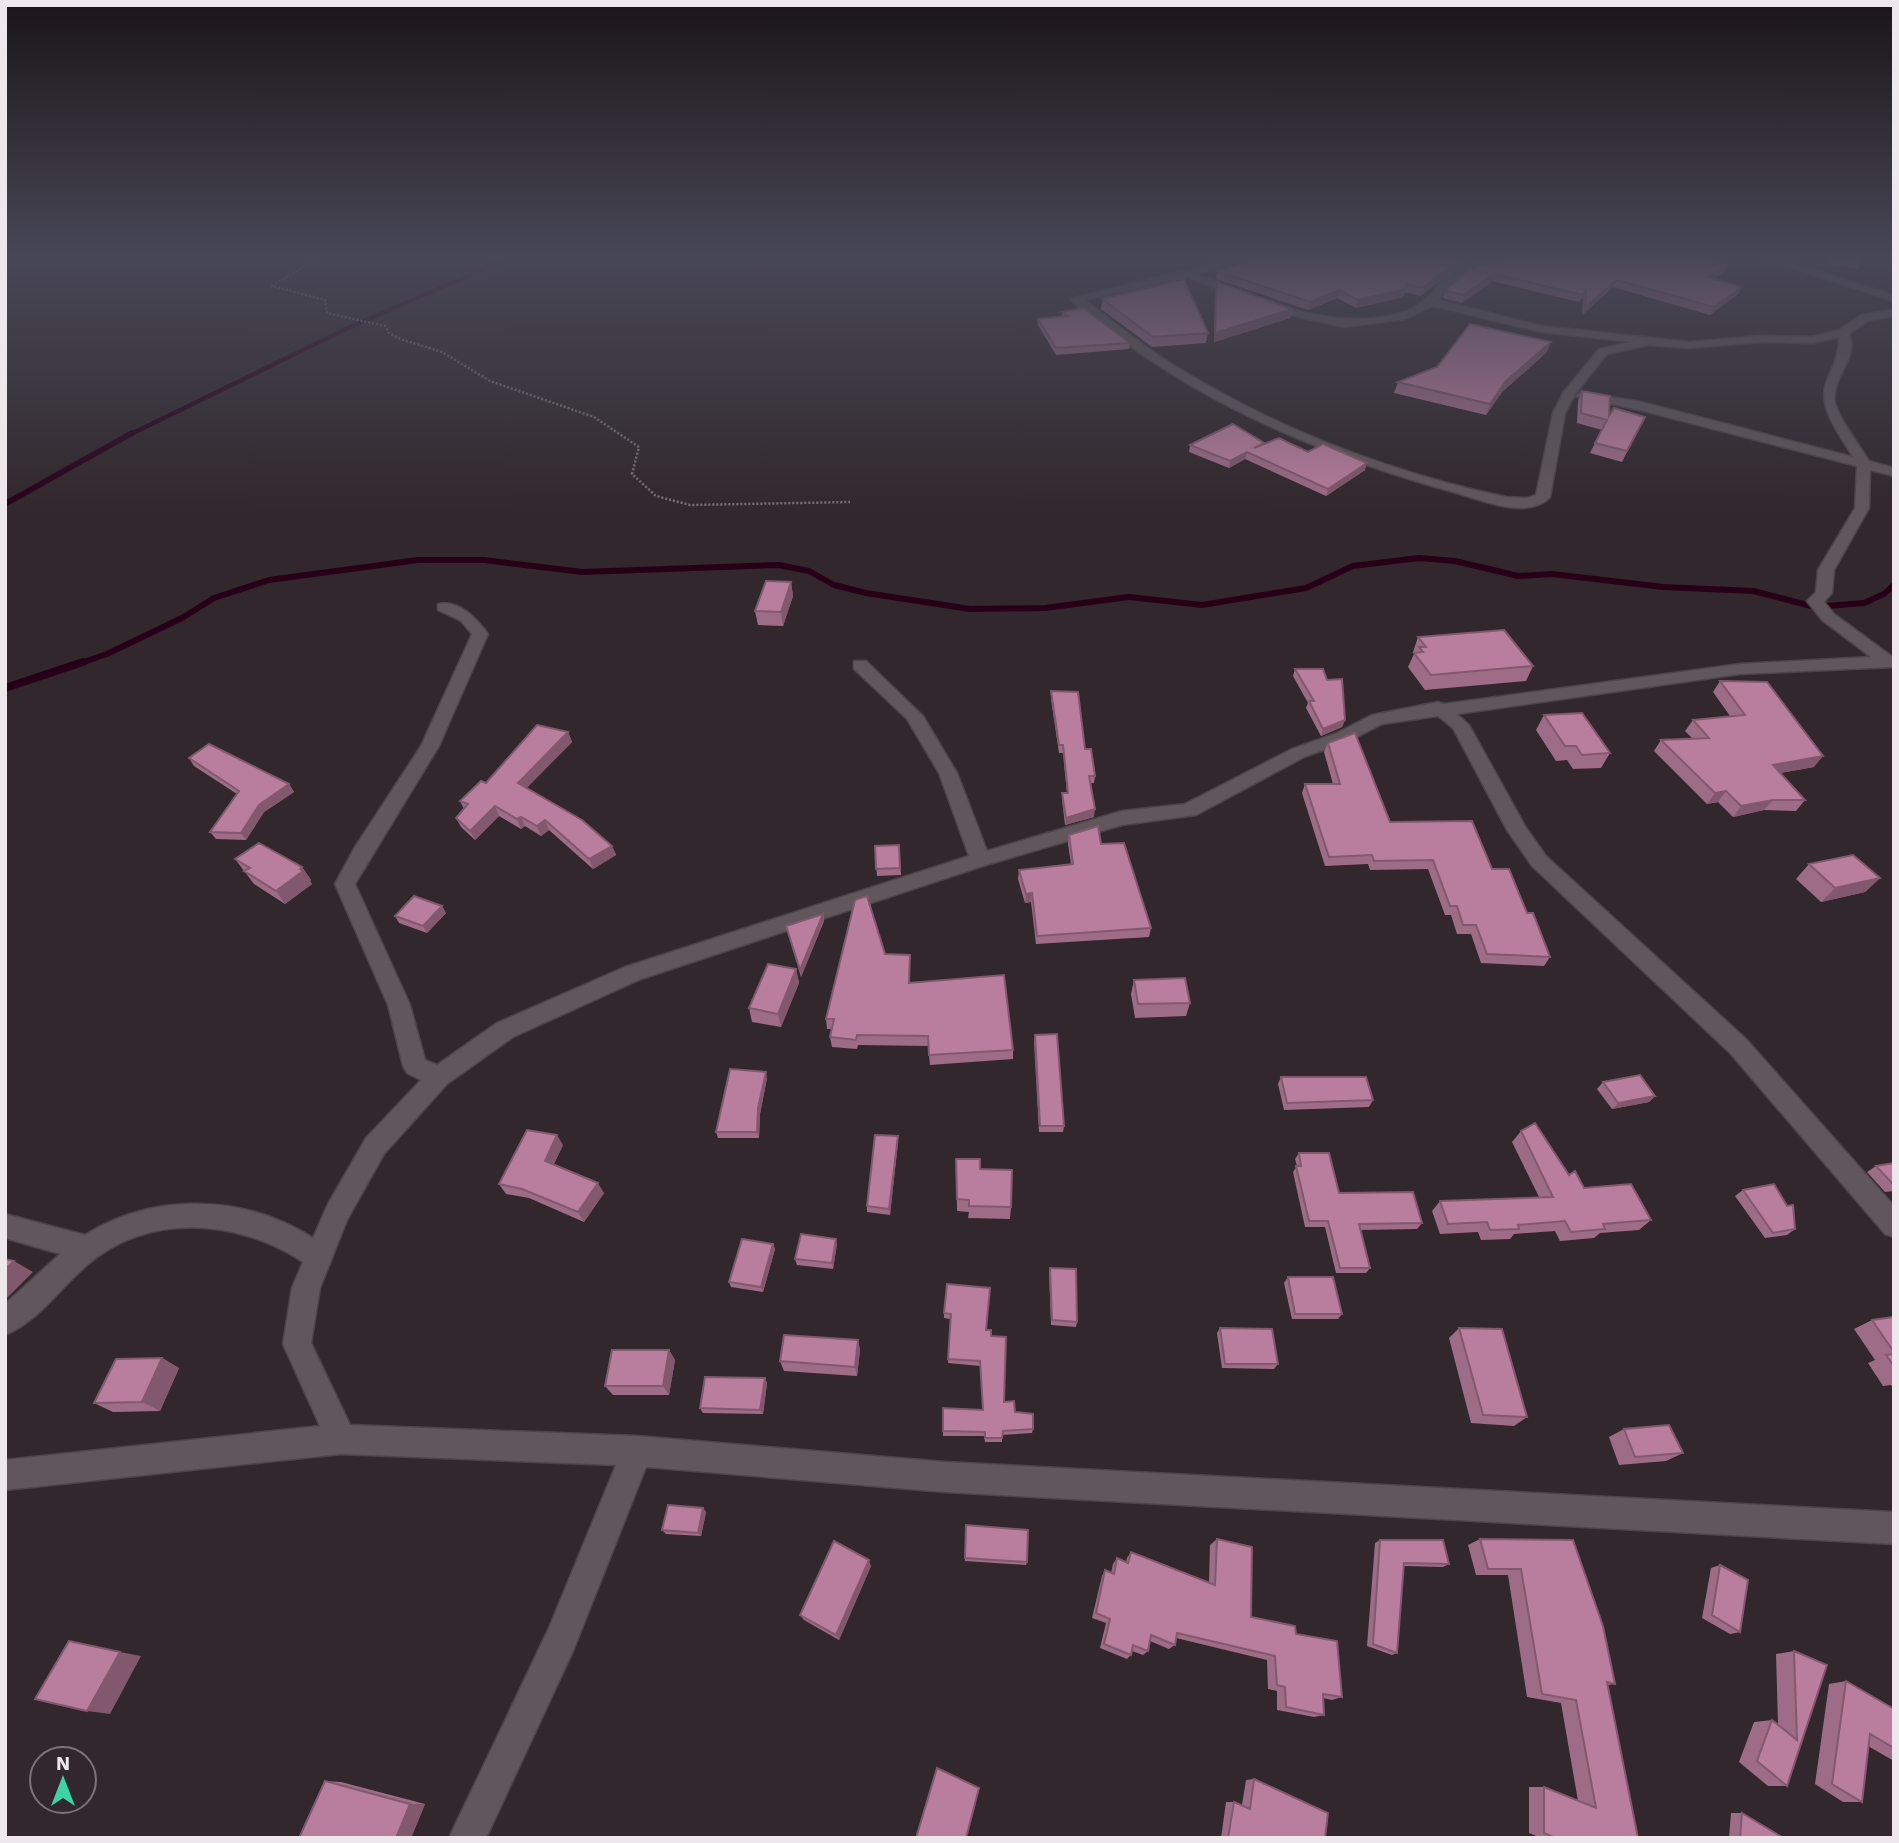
<svg xmlns="http://www.w3.org/2000/svg" width="1899" height="1843" font-family="'Work Sans',sans-serif">
	<style>
		.lines { fill: none; stroke-linecap: round; stroke-linejoin: round }
		.stream-far2 { stroke: #270018; stroke-width: 4.5 }
		.stream-far1 { stroke: #270018; stroke-width: 6 }
		.stream { stroke: #270018; stroke-width: 8 }
		.minor-casing { stroke: #4b4448; stroke-width: 3 }
		.path { stroke: #7c7478; stroke-width: 2.5; stroke-dasharray: 2 2; stroke-linecap: butt }
		.minor { fill: #61565b; fill-rule: evenodd }
		.wall { fill: #9f6c87 }
		.shaded-wall { fill: #82586e }
		.building { fill: #b97e9d; stroke: #82586e; stroke-width: 2 }
	</style>
	<rect width="100%" height="100%" fill="#31272c"/>
	<g class="lines">
		<path class="stream-far2" d="M129,435L348,328L509,258"/>
		<path class="stream-far1" d="M5,504L132,433
			M78,664L107,654L182,618L214,598L269,580L418,560H484L582,572L778,565L809,571L834,585L866,593L970,609L1045,608L1129,597L1202,605L1306,588L1353,566L1419,558L1455,561L1518,576L1552,574L1663,587L1753,591L1815,607L1864,603L1884,594L1894,585"/>
		<path class="stream" d="M5,688L83,662"/>
		<g class="minor-casing">
			<path id="minor" d="M1235,258H1259L1195,274C1261,298 1330,333 1401,313C1426,306 1434,285 1454,271C1485,249 1539,258 1575,258L1570,261C1523,263 1467,256 1438,300L1542,326L1689,342L1761,336L1812,337L1839,330L1862,315L1894,310V316L1869,320L1849,334C1860,356 1830,380 1835,403C1839,419 1860,446 1869,461L1894,468V476L1870,470L1869,508L1834,570L1832,593L1824,602L1834,614L1894,658V667L1740,674L1457,714L1469,725L1525,826L1546,856L1746,1039L1894,1206V1237L1885,1234L1730,1053L1532,866L1507,830L1453,728L1438,716L1382,724L1349,741L1304,757L1196,815L1122,825L986,865L641,979L513,1037L447,1084L384,1154L347,1220L320,1288L311,1343L350,1425L637,1436L945,1462L1894,1512V1544L945,1492L646,1467L573,1651L486,1838H449L549,1628L616,1465L341,1454L5,1490V1460L320,1426L283,1344L292,1288L303,1262C238,1219 149,1212 87,1265C60,1288 39,1321 5,1335V1304L60,1254L5,1238V1214L85,1235C155,1192 244,1194 313,1238L328,1204L366,1138L421,1080L407,1073L403,1066L388,1005L335,884L355,847L421,746L472,634L461,621L438,610V604C459,599 477,619 488,634L439,746L355,884L410,1005L425,1060L437,1065L497,1023L625,967L969,856L939,773L907,719L854,669V661H866L923,716L957,773L987,851L1122,811L1185,804L1292,749L1337,733L1372,715L1438,702L1444,704L1740,664L1871,657L1822,620L1807,601L1816,592L1818,570L1855,508L1857,466L1640,410L1575,396L1581,392L1641,402L1853,457C1840,434 1816,407 1827,380C1833,366 1840,353 1839,337L1812,343L1761,342L1689,348L1648,345L1607,354L1575,394L1565,413L1550,497C1528,521 1479,499 1453,492C1341,461 1233,418 1137,351C1114,336 1089,319 1070,299ZM1186,277L1286,314L1344,327L1405,319L1433,306L1542,332L1631,342L1599,349L1563,393L1553,413L1536,495L1527,498L1506,497C1388,472 1272,427 1170,363C1140,344 1113,321 1084,300Z
				M1761,258H1776L1894,295V301Z"/>
		</g>
		<path class="path" d="M318,258L272,286L325,300L327,313L385,326L389,333L400,339L442,352L490,381L594,417L639,447L632,474L656,496L690,505L850,502"/>
		<use href="#minor" class="minor"/>
	</g>
	<path class="wall" d="M1260,258H1481L1466,262L1420,296L1405,292L1403,297L1356,308L1337,298L1308,310L1216,279L1217,271Z
		M1516,258L1728,265L1724,272L1714,279L1742,287L1738,294L1710,315L1613,287L1582,315L1583,297L1579,302L1492,281L1462,303L1443,298L1445,291Z
		M1830,258H1861V263L1858,269L1830,265Z
		M1217,282L1292,309L1290,318L1214,342L1215,291Z
		M1102,299L1208,333L1206,343L1152,347L1101,309Z
		M1062,312L1130,343L1129,349L1056,355L1038,325V319L1062,317Z
		M1547,352L1502,392L1486,415L1394,393L1398,382Z
		M1582,391L1609,416L1645,417L1622,462L1590,453L1602,430L1577,423L1578,401Z
		M1263,444L1308,452L1365,470L1326,496L1245,459L1229,468L1189,452L1190,445Z
		M791,582L793,596L783,626L758,625L755,611Z
		M1418,637L1533,666L1526,681L1425,690L1408,667L1414,654L1413,652Z
		M1295,669L1327,680L1345,720L1342,727L1321,736L1306,708L1308,703L1293,676Z
		M1720,681L1814,767L1780,773L1805,800L1796,811L1764,810L1733,817L1718,802L1707,804L1654,751L1661,740L1692,738L1685,731L1693,720L1730,716L1713,692Z
		M1051,691L1085,749L1095,776L1094,783H1091L1094,817L1065,825L1062,800V793H1067L1063,753H1059L1051,699Z
		M1544,715L1610,753L1601,768L1573,769L1567,760L1556,761L1536,730Z
		M568,732L572,742L526,788L612,846L616,855L593,869L549,830L541,836L525,826L521,829L499,816L475,840L461,827L456,818L464,809L460,801L486,783Z
		M1328,743L1390,822L1492,869L1527,913L1550,957L1544,966L1481,963L1471,934H1457L1451,915H1445L1428,869L1370,870L1368,864L1325,866L1302,793L1305,784H1333L1324,752Z
		M189,758L289,784L294,792L264,812L246,840L216,839L210,832L237,794L194,766Z
		M1069,835L1101,844L1151,928L1149,937L1036,944L1031,902L1025,903L1018,879L1019,870L1071,864L1068,844Z
		M899,845L901,875L877,876L875,846Z
		M235,859L302,867L311,880L310,881L312,884L285,904L254,884Z
		M1809,864L1880,878L1865,892L1821,902L1796,879Z
		M442,906L446,913L427,933L399,923L395,916Z
		M823,914L824,921L801,977L786,926Z
		M885,954L910,955V983L1013,1050V1059L930,1065L928,1046L858,1045L857,1049L832,1047L830,1037L832,1029H827L826,1019Z
		M796,969L799,983L781,1027L752,1022L749,1008Z
		M1134,980L1190,1003L1186,1016L1135,1018L1131,994Z
		M1035,1035L1064,1126L1063,1132H1039L1034,1042Z
		M1281,1077L1373,1100L1369,1107L1284,1110L1278,1084Z
		M767,1078L760,1114L759,1138H718L716,1132Z
		M1603,1082L1655,1096L1649,1102L1612,1109L1597,1089Z
		M1521,1131L1584,1188L1651,1220L1639,1230L1600,1233L1594,1238L1560,1241L1555,1231L1514,1234L1510,1239L1481,1240L1478,1232L1440,1234L1432,1211L1440,1201L1539,1197L1512,1142Z
		M898,1142L890,1215L867,1212V1206Z
		M563,1145L554,1164L604,1193L584,1222L529,1198L506,1194L499,1184Z
		M1299,1153L1339,1193L1422,1223L1417,1229L1360,1230L1370,1268L1366,1273H1336L1325,1227H1305L1293,1172L1297,1166L1295,1159Z
		M956,1159L980,1169L1011,1207L1010,1219L968,1218L969,1212L957,1211Z
		M1894,1163V1191L1885,1192L1867,1172L1876,1166Z
		M1743,1190L1795,1229L1787,1235L1765,1238L1735,1196Z
		M773,1244L775,1249L763,1292L731,1287L729,1282Z
		M837,1244L833,1269L797,1265L795,1259Z
		M1050,1268L1077,1322L1076,1327L1051,1325L1049,1273Z
		M1288,1277L1342,1314L1338,1319H1292L1284,1283Z
		M947,1284L991,1336L1004,1402L1033,1429L1032,1433L1002,1435V1442H985L984,1436H943V1408L983,1410L980,1366L948,1363L950,1319L944,1318V1313Z
		M1894,1317V1389L1891,1385L1883,1386L1868,1363L1875,1360L1854,1329L1872,1320Z
		M1220,1328L1278,1364L1274,1369L1222,1368L1217,1333Z
		M1459,1328L1527,1417L1514,1426L1471,1423L1449,1338Z
		M858,1340L860,1350L857,1376L784,1371L780,1361Z
		M669,1350L675,1360L669,1395H613L605,1386Z
		M162,1358L179,1368L160,1411L113,1412L94,1403Z
		M765,1378L767,1383L763,1414L703,1413L700,1408Z
		M1624,1429L1683,1453L1666,1461L1619,1465L1609,1437Z
		M703,1508L706,1512L701,1536L666,1534L662,1530Z
		M966,1525L1027,1562L1026,1565L965,1561Z
		M1217,1539L1251,1617L1296,1634L1342,1697L1332,1700L1323,1698L1324,1715L1314,1717L1277,1710V1691L1268,1689L1267,1660L1176,1638L1175,1645L1169,1649L1150,1641L1148,1651L1143,1655L1132,1651L1131,1655L1127,1659L1100,1648L1106,1623L1092,1618L1102,1576L1105,1570L1111,1573L1113,1564L1117,1558L1126,1562L1127,1558L1131,1552L1209,1583L1210,1545Z
		M1480,1539L1573,1540L1615,1684L1608,1685L1638,1838H1541L1529,1833V1787H1544L1578,1801L1561,1703L1527,1697L1508,1575H1476L1468,1545Z
		M1380,1540L1449,1564L1443,1567L1403,1566L1397,1653L1392,1655L1367,1646L1375,1543Z
		M1720,1565L1740,1632L1730,1634L1702,1618L1711,1568Z
		M871,1566L839,1640L804,1620L800,1615Z
		M1794,1651L1827,1665L1787,1786H1768L1739,1762L1754,1722L1772,1720L1778,1725L1776,1654Z
		M1846,1681L1894,1709V1761L1868,1746L1862,1802H1843L1815,1784L1829,1684Z
		M1254,1779L1325,1838H1221L1226,1802H1234L1242,1805L1246,1780Z
		M325,1781L341,1782L425,1804L411,1838Z
		M1731,1813H1742L1782,1838H1729Z"/>
	<path class="shaded-wall" d="M1463,258H1481L1466,262L1420,296L1422,288Z
		M1728,265L1724,272L1704,285L1708,277Z
		M1494,274L1492,281L1462,303L1464,295Z
		M1617,280L1613,287L1582,315L1585,307Z
		M1742,287L1738,294L1710,315L1714,307Z
		M1406,289L1403,297L1356,308L1358,300Z
		M1339,290L1337,298L1308,310L1310,302Z
		M1292,309L1290,318L1284,320L1214,342L1215,333Z
		M1551,342L1547,352L1502,392L1486,415L1490,404L1506,381Z
		M1247,452L1245,459L1229,468L1230,461Z
		M1367,463L1365,470L1326,496L1328,489Z
		M791,582L793,596L783,626L781,612Z
		M1345,720L1342,727L1321,736L1323,729Z
		M568,732L572,742L522,793L518,783Z
		M1823,756L1814,767L1764,776L1773,765Z
		M289,784L294,792L264,812L246,840L241,833L259,805Z
		M1726,791L1718,802L1707,804L1715,793Z
		M1773,800L1764,810L1733,817L1741,806Z
		M495,806L499,816L475,840L470,831Z
		M1095,809L1094,817L1065,825L1066,818Z
		M521,817L525,826L521,829L517,819Z
		M545,820L549,830L541,836L537,826Z
		M612,846L616,855L593,869L589,859Z
		M302,867L311,880L310,881L312,884L285,904L276,891Z
		M1880,878L1865,892L1821,902L1835,888Z
		M1032,893L1031,902L1025,903L1026,894Z
		M442,906L446,913L427,933L423,926Z
		M823,914L824,921L801,977L800,970Z
		M796,969L799,983L781,1027L778,1014Z
		M766,1072L767,1078L760,1114L759,1138L757,1132L758,1108Z
		M1655,1096L1649,1102L1612,1109L1618,1103Z
		M557,1135L563,1145L551,1170L545,1161Z
		M898,1136V1142L890,1215L889,1209Z
		M598,1183L604,1193L584,1222L578,1212Z
		M836,1239L837,1244L833,1269L832,1263Z
		M773,1244L775,1249L763,1292L761,1287Z
		M14,1261L33,1272L5,1300V1269Z
		M858,1340L860,1350L857,1376L855,1367Z
		M669,1350L675,1360L669,1395L663,1386Z
		M162,1358L179,1368L160,1411L142,1402Z
		M765,1378L767,1383L763,1414L760,1410Z
		M703,1508L706,1512L701,1536L698,1533Z
		M869,1560L871,1566L839,1640L836,1635Z
		M120,1652L141,1656L110,1714L87,1711Z
		M410,1804H425L411,1838H396Z"/>
	<path class="building" d="M1260,258H1463L1422,288L1406,284V289L1358,300L1339,290L1310,302L1217,271Z
		M1516,258H1708L1728,265L1708,277L1742,287L1714,307L1617,280L1585,307L1586,289L1583,295L1494,274L1464,295L1445,291L1468,270L1484,264Z
		M1833,258H1861V263L1833,259Z
		M1184,279L1208,333L1153,337L1102,299Z
		M1217,282L1292,309L1215,333Z
		M1083,308L1130,343L1056,348L1038,319L1068,316L1062,312Z
		M1470,324L1551,342L1506,381L1490,404L1398,382L1437,367Z
		M1582,391L1610,396L1609,416L1614,408L1645,417L1627,451L1595,443L1607,420L1581,413Z
		M1233,424L1264,443L1254,448L1279,438L1308,452L1323,444L1367,463L1328,489L1247,452L1230,461L1190,445Z
		M766,581L791,582L781,612L755,611Z
		M1504,630L1533,666L1431,675L1414,653L1423,652L1419,647H1426L1418,637Z
		M1295,669H1323L1327,680L1342,679L1345,720L1323,729L1309,701H1314Z
		M1720,681L1767,682L1823,756L1773,765L1805,800H1773L1741,806L1726,791L1715,793L1661,740L1709,738L1693,720L1745,715Z
		M1051,691L1078,692L1085,749H1091L1095,776H1089L1095,809L1066,818L1062,793H1068L1063,745H1059Z
		M1582,713L1610,753L1582,755L1576,746H1565L1544,715Z
		M537,725L568,732L518,783L582,820L612,846L589,859L545,820L537,826L521,817L517,819L495,806L470,831L456,818L468,804L460,801L481,781L486,783Z
		M1355,733L1390,822L1472,821L1492,869H1509L1527,913H1533L1550,957L1487,954L1476,925H1463L1457,906H1450L1433,860L1374,861L1372,855L1329,857L1305,784H1340L1328,743Z
		M209,744L289,784L259,805L241,833L210,832L239,791L189,758Z
		M1098,826L1101,844L1124,843L1151,928L1037,936L1032,893L1026,894L1019,870L1073,864L1069,835Z
		M259,843L302,867L300,869L303,871L276,891L244,871L250,868L235,859Z
		M899,845L900,868L876,869L875,846Z
		M1853,855L1880,878L1835,888L1809,864Z
		M414,896L442,906L423,926L395,916Z
		M867,896L885,954L910,955L909,983L1004,975L1013,1050L929,1055L928,1036L857,1035L856,1040L830,1037L834,1019H826L855,900Z
		M823,914L800,970L786,926Z
		M768,964L796,969L778,1014L749,1008Z
		M1185,978L1190,1003L1138,1004L1134,980Z
		M1057,1034L1064,1126H1040L1035,1035Z
		M730,1069L766,1072L758,1108L757,1132H716Z
		M1640,1075L1655,1096L1618,1103L1603,1082Z
		M1281,1077H1366L1373,1100L1287,1103Z
		M1535,1123L1569,1175L1575,1171L1584,1188L1631,1184L1651,1220L1603,1224L1605,1229L1571,1232L1565,1221L1518,1225L1519,1229L1490,1230L1487,1222L1448,1224L1440,1201L1553,1197L1521,1131Z
		M527,1130L557,1135L545,1161L598,1183L578,1212L522,1189L499,1184Z
		M875,1135L898,1136L889,1209L867,1206Z
		M1299,1153H1329L1339,1193L1413,1192L1422,1223L1359,1224L1370,1268H1340L1328,1221H1309L1296,1166H1301Z
		M956,1159H980V1169L1012,1170L1011,1207L969,1206V1200L957,1199Z
		M1894,1163V1185L1876,1166Z
		M1774,1184L1787,1206L1793,1205L1795,1229L1773,1233L1743,1190Z
		M801,1234L836,1239L832,1263L795,1259Z
		M742,1239L773,1244L761,1287L729,1282Z
		M5,1259L14,1261L5,1269Z
		M1050,1268L1076,1269L1077,1322L1052,1320Z
		M1288,1277H1333L1342,1314H1295Z
		M947,1284L990,1288L986,1330H991V1336L1006,1337L1004,1402L1014,1401L1015,1412L1033,1414V1429L1003,1431L1002,1438H985V1432L943,1431V1408L983,1410L980,1361L948,1359L951,1314L944,1313Z
		M1894,1317V1352L1872,1320Z
		M1220,1328L1272,1329L1278,1364H1225Z
		M1459,1328L1502,1329L1527,1417L1483,1415Z
		M784,1335L858,1340L855,1367L780,1361Z
		M612,1350H669L663,1386H605Z
		M1894,1354V1366L1886,1355Z
		M162,1358L142,1402L94,1403L116,1359Z
		M705,1377L765,1378L760,1410L700,1408Z
		M1669,1425L1683,1453L1635,1457L1624,1429Z
		M668,1505L703,1508L698,1533L662,1530Z
		M966,1525L1028,1530L1027,1562L965,1558Z
		M1217,1539L1252,1547L1251,1617L1295,1626L1296,1634L1337,1641L1342,1697L1323,1694L1324,1715L1286,1707L1285,1687L1277,1685L1275,1656L1177,1633L1175,1645L1151,1635L1148,1651L1133,1645L1131,1655L1104,1644L1110,1619L1096,1613L1105,1570L1114,1574L1117,1558L1128,1563L1131,1552L1215,1585Z
		M1480,1539L1573,1540L1603,1626L1615,1684L1607,1682L1638,1838H1555L1544,1833V1787L1596,1808L1576,1700L1542,1694L1521,1569H1488Z
		M1380,1540H1443L1449,1564L1404,1563L1397,1653L1373,1644Z
		M834,1541L869,1560L836,1635L800,1615Z
		M1720,1565L1748,1580L1740,1632L1712,1615Z
		M69,1641L120,1652L87,1711L35,1699Z
		M1794,1651L1827,1665L1787,1786L1757,1761L1772,1720L1797,1740Z
		M1846,1681L1894,1709V1748L1870,1734L1862,1802L1832,1784Z
		M937,1768L979,1788L966,1838H916Z
		M1254,1779L1328,1813L1325,1838H1228L1234,1802L1250,1809Z
		M325,1781L410,1804L396,1838H299Z
		M1742,1813L1782,1837V1838H1740Z"/>
	<linearGradient id="sky" x2="0" y2="1"><stop stop-color="#1b1518"/><stop offset="0.5" stop-color="#484756"/><stop offset="1" stop-color="#484756" stop-opacity="0"/></linearGradient>
	<rect width="1899" height="516" fill="url(#sky)"/>
	<rect width="1899" height="1843" fill="none" stroke="#eee7eb" stroke-width="14"/>
	<g transform="translate(63 1780)"><circle r="33" fill="#31272c" stroke="#7d7478" stroke-width="2"/>
	<path d="M0-5L12 26L0 18L-12 26Z" fill="#3dd4a3"/>
	<text y="-10" font-size="19" font-weight="bold" text-anchor="middle" fill="#eee7eb">N</text>
	</g>
</svg>
